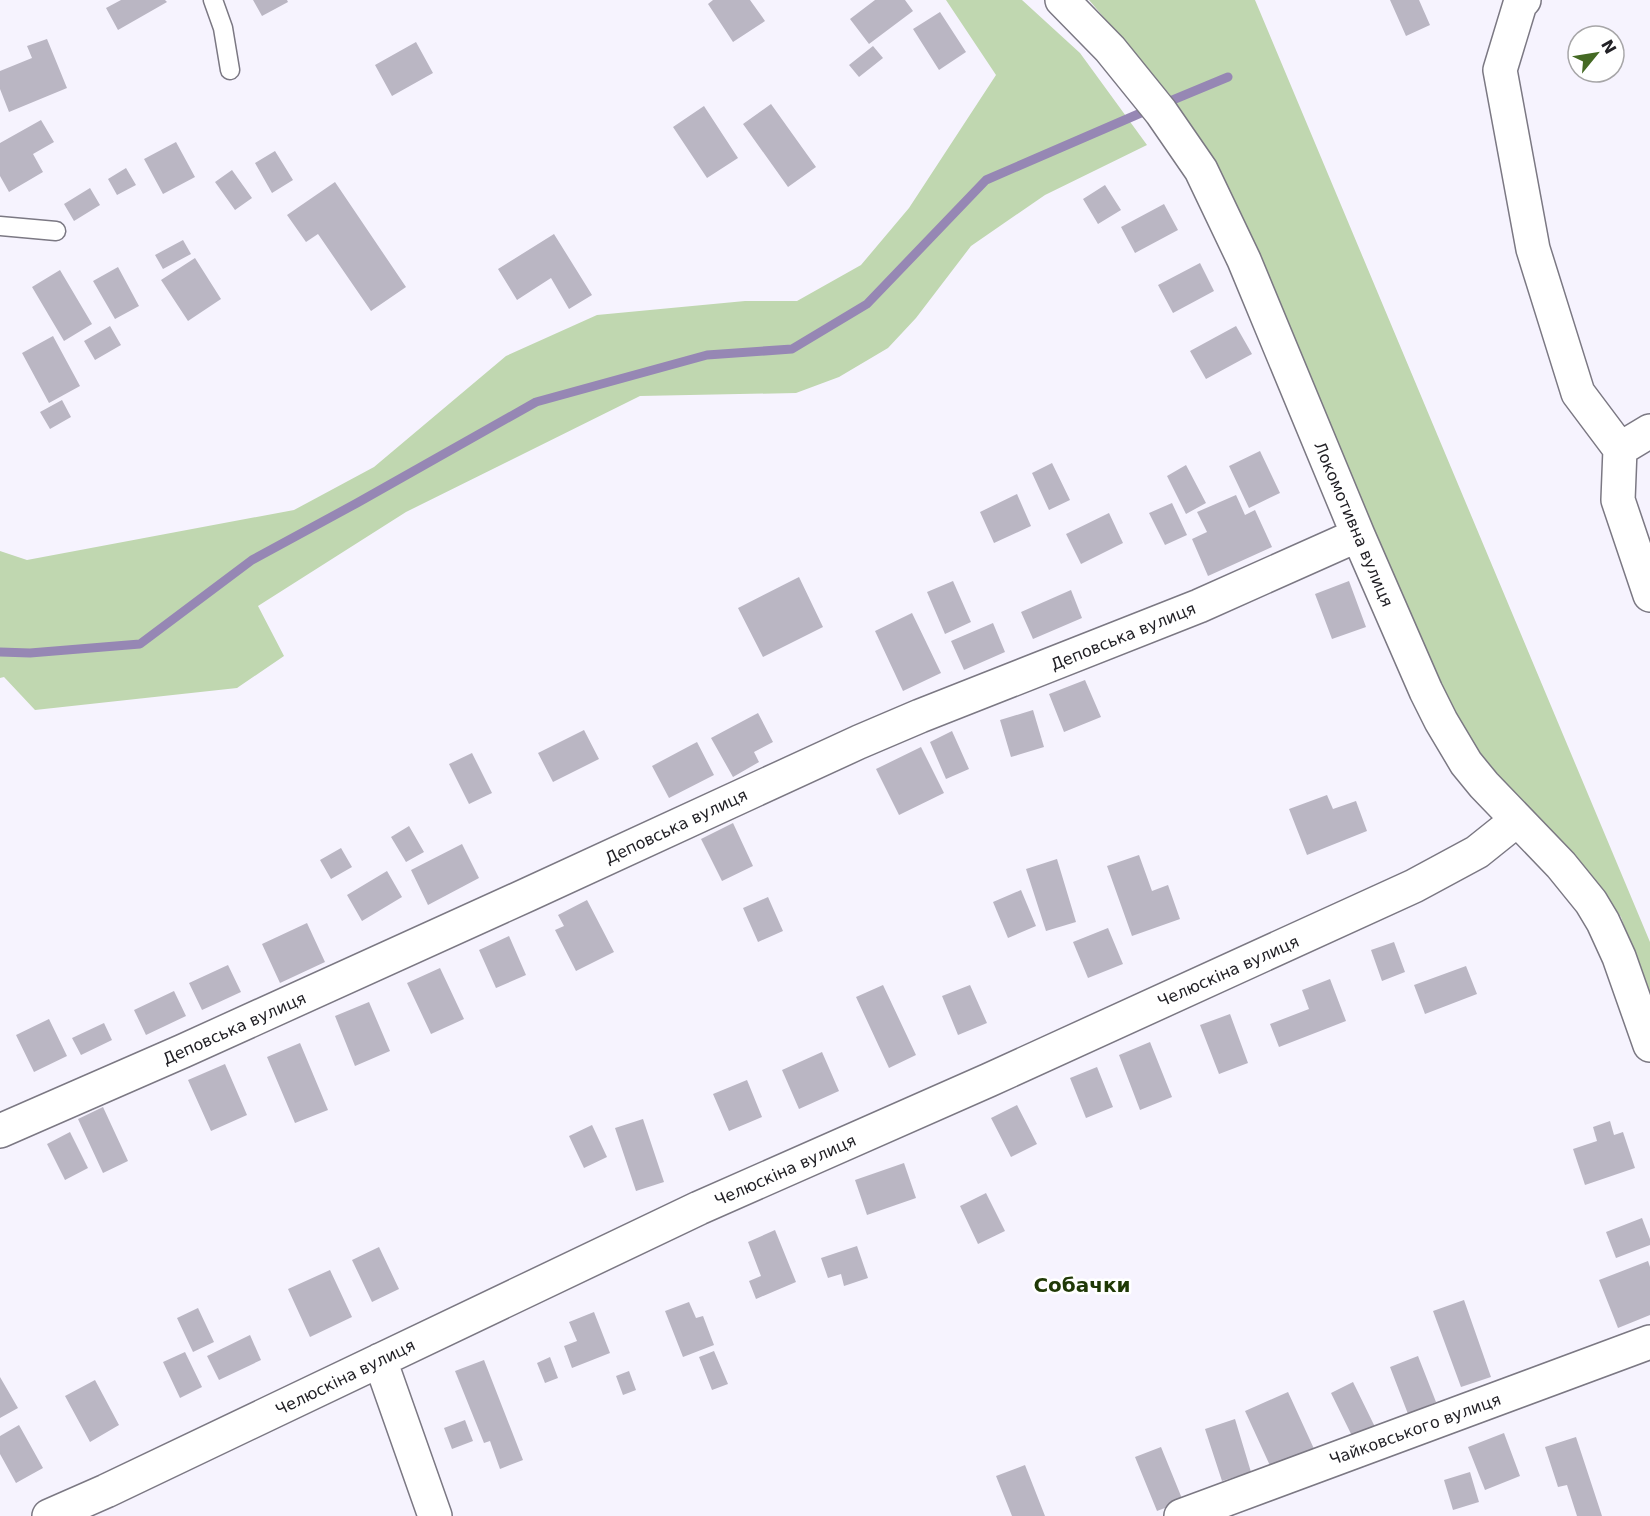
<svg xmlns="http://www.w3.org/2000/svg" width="1650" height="1516" font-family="'DejaVu Sans',sans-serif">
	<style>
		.green { fill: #c0d7b0 }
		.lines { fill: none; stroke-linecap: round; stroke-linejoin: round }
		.stream { stroke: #9687b4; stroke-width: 9 }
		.building { fill: #bab6c3 }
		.service-casing { stroke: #7b7883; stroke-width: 21 }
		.minor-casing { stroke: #7b7883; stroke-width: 36 }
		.service { stroke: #fff; stroke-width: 18 }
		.minor { stroke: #fff; stroke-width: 33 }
		.labels { text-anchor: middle; stroke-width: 5; stroke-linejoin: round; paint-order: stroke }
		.street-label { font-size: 16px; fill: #222126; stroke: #fff }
		.quarter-label { font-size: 20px; font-weight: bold; fill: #1f3806; stroke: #fff }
	</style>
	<rect width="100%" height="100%" fill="#f6f3fe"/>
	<path class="green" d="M946,0H1022L1080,53L1147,145L1045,195L971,246L916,318L888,348L839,377L796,393L640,396L406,512L258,606L284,656L237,688L35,710L4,677L0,678V551L27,560L294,510L374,467L506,356L597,315L745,301H797L861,265L909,208L996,75Z
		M1089,0H1255L1650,942V1000L1621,917L1588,874L1474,753L1434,683L1208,155L1171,96Z"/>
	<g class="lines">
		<path class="stream" d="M1163,104L1228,77
			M0,652L30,653L140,644L252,560L357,503L536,402L707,355L792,349L867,304L986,180L1150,109"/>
	</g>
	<path class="building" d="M121,0H165L167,2L118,30L106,8Z
		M253,0H287L288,2L262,16Z
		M713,0H750L765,21L733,42L708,4Z
		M875,0H905L913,11L869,44L850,19Z
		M1390,0H1419L1430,25L1406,36Z
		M940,12L966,52L939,70L913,29Z
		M47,39L67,88L9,112L0,89V71L32,58L27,46Z
		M416,42L433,73L392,96L375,65Z
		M873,46L883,58L859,77L849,65Z
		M771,104L816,167L788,187L743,124Z
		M704,106L738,158L707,178L673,127Z
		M41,120L54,142L33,154L43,172L9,192L0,176V143Z
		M176,142L195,177L163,194L144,159Z
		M275,151L293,180L272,193L255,163Z
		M126,168L136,185L117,195L108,179Z
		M232,170L252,198L235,210L215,182Z
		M335,182L406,287L371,311L318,234L306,242L287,215Z
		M1105,185L1121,210L1098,224L1083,199Z
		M90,188L100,205L74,221L64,204Z
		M1164,204L1178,230L1135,253L1121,227Z
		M554,234L592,295L569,309L551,278L517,300L498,269Z
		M183,240L191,254L163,269L155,255Z
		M195,258L221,299L188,321L161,280Z
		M1200,263L1214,291L1173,313L1158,285Z
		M118,267L139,306L115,319L93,281Z
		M60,270L92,324L64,341L32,287Z
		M110,326L121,345L95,360L84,341Z
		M1236,326L1252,354L1206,379L1190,351Z
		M53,336L80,386L49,403L22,353Z
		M62,400L71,417L50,429L40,412Z
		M1260,451L1280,493L1249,508L1229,466Z
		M1052,463L1070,500L1049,510L1032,473Z
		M1186,465L1206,503L1186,514L1167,476Z
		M1017,494L1031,526L994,543L980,512Z
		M1236,495L1245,515L1255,510L1272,547L1208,576L1192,539L1207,532L1197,512Z
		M1172,503L1187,535L1165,545L1149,513Z
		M1109,513L1123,543L1081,564L1066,534Z
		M799,577L823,627L763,657L738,608Z
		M953,581L971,622L945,634L927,592Z
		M1349,581L1366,627L1332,639L1315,594Z
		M1071,590L1082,618L1033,639L1021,612Z
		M912,613L941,673L903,691L875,631Z
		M993,623L1005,652L964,670L951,641Z
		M1085,680L1101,717L1064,732L1049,694Z
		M1033,710L1044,747L1011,757L1000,720Z
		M758,713L773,742L754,752L759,762L733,777L711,738Z
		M584,730L599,759L553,782L538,753Z
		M952,731L969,769L946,779L930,742Z
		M697,742L714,775L669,798L652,766Z
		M921,747L944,793L899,815L876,769Z
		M472,753L492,793L469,804L449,764Z
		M1327,795L1333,809L1356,801L1367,831L1307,855L1289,809Z
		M733,823L753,866L722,881L701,839Z
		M409,826L424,852L406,862L391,837Z
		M462,844L479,878L428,905L411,870Z
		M341,848L352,867L331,879L320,860Z
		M1139,855L1152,891L1168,885L1180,919L1132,936L1107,866Z
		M1057,859L1076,922L1046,931L1026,869Z
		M387,871L402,897L362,921L347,895Z
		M1021,890L1036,926L1008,938L993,902Z
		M768,897L783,931L758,942L743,908Z
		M587,900L614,952L576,971L555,930L564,926L558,915Z
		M307,923L325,962L280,983L262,944Z
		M1108,928L1123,964L1088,978L1073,942Z
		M509,936L526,975L496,988L479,950Z
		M1394,942L1405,972L1382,981L1371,950Z
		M228,965L241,992L202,1010L189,983Z
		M1466,966L1477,994L1425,1014L1414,985Z
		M440,968L464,1019L431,1034L407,983Z
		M1330,979L1346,1021L1279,1047L1270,1024L1309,1009L1302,990Z
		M883,985L916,1055L889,1068L856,997Z
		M970,985L987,1023L958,1035L942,996Z
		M174,991L186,1016L146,1035L134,1010Z
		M369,1002L390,1051L355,1066L335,1016Z
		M1230,1014L1248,1063L1219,1074L1200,1025Z
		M49,1019L67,1056L34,1072L16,1035Z
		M104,1023L112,1040L81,1055L72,1038Z
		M1150,1042L1172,1097L1140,1110L1119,1055Z
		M300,1043L328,1110L295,1123L267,1057Z
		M822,1052L839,1091L799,1109L782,1070Z
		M225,1064L247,1115L211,1131L188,1080Z
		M1097,1067L1113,1107L1086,1118L1070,1078Z
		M747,1080L762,1117L729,1131L713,1094Z
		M1017,1105L1037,1144L1011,1157L991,1118Z
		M103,1107L128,1161L103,1173L78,1119Z
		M643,1119L664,1182L636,1191L615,1128Z
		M1610,1121L1614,1135L1623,1132L1635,1168L1585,1185L1573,1149L1597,1141L1593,1127Z
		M592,1125L607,1157L584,1168L569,1136Z
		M70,1132L88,1168L65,1180L47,1144Z
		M904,1163L916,1198L867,1215L855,1180Z
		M986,1193L1005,1231L978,1244L960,1206Z
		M1642,1218L1650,1239V1245L1616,1258L1606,1232Z
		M775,1230L796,1282L756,1299L749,1281L761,1276L748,1242Z
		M857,1246L868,1278L844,1286L841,1274L828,1278L821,1258Z
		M379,1247L399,1289L372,1302L352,1260Z
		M1648,1261L1650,1267V1315L1618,1328L1599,1280Z
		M330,1270L352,1317L310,1337L288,1289Z
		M1464,1300L1491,1377L1461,1387L1433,1311Z
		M689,1302L696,1318L703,1316L714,1345L683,1357L665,1311Z
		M198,1308L214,1342L193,1352L177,1318Z
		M594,1312L610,1353L572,1368L564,1346L577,1341L569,1322Z
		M250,1335L261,1360L219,1380L207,1356Z
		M714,1351L728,1384L712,1390L699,1357Z
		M185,1352L202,1387L180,1398L163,1362Z
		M1418,1356L1436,1402L1408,1414L1390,1367Z
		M550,1357L558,1378L545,1383L537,1363Z
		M484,1360L523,1460L500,1469L490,1441L484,1443L455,1371Z
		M629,1371L636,1390L623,1395L616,1376Z
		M0,1377L18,1408L0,1418Z
		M95,1380L119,1425L90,1442L65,1396Z
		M1353,1382L1375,1427L1353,1438L1331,1393Z
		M1288,1392L1315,1451L1272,1470L1245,1411Z
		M1235,1419L1251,1472L1222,1481L1205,1429Z
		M465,1420L473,1441L452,1449L444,1428Z
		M19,1425L43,1468L16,1483L0,1454V1436Z
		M1504,1433L1520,1476L1485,1490L1468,1447Z
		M1576,1437L1602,1516H1577L1567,1485L1558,1487L1545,1447Z
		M1161,1447L1183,1501L1157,1511L1135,1457Z
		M1025,1465L1045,1516H1012L996,1476Z
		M1470,1472L1479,1502L1453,1510L1444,1480Z"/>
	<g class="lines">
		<g class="service-casing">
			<path id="service" d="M213,0L223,28L230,70
				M0,226L56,231"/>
		</g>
		<g class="minor-casing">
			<path id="minor" d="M1062,0L1110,49L1161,112L1201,170L1244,260L1358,535L1426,691L1441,721L1466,763L1484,785L1561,865L1591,902L1603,922L1619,957L1650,1045
				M1524,0L1520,4L1500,70L1533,249L1578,393L1620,449L1618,500L1650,595
				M1620,449L1650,431
				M0,1131L183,1051L529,894L859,742L920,716L1199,606L1358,535
				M380,1360L435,1516
				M49,1516L106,1491L699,1208L989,1080L1414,886L1477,852L1517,820
				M1181,1516L1650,1342"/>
		</g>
		<use href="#service" class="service"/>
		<use href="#minor" class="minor"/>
	</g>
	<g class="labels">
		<g class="street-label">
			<text transform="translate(1354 524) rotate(67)" y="6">Локомотивна вулиця</text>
			<text transform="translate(1123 636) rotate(-22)" y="6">Деповська вулиця</text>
			<text transform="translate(676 826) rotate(-25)" y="6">Деповська вулиця</text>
			<text transform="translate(1228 971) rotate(-24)" y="6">Челюскіна вулиця</text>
			<text transform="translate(234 1028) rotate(-24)" y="6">Деповська вулиця</text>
			<text transform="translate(785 1170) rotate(-24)" y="6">Челюскіна вулиця</text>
			<text transform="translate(345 1377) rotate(-26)" y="6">Челюскіна вулиця</text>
			<text transform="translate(1415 1429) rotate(-20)" y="6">Чайковського вулиця</text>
		</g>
		<g class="quarter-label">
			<text x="1082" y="1292">Собачки</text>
		</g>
	</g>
	<g transform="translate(1596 54) rotate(60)"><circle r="28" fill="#ffffff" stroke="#a7a6a8" stroke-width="1.5"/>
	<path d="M0-4.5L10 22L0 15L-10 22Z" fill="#446923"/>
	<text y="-9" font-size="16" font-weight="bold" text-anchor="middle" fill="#222126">N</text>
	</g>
</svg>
